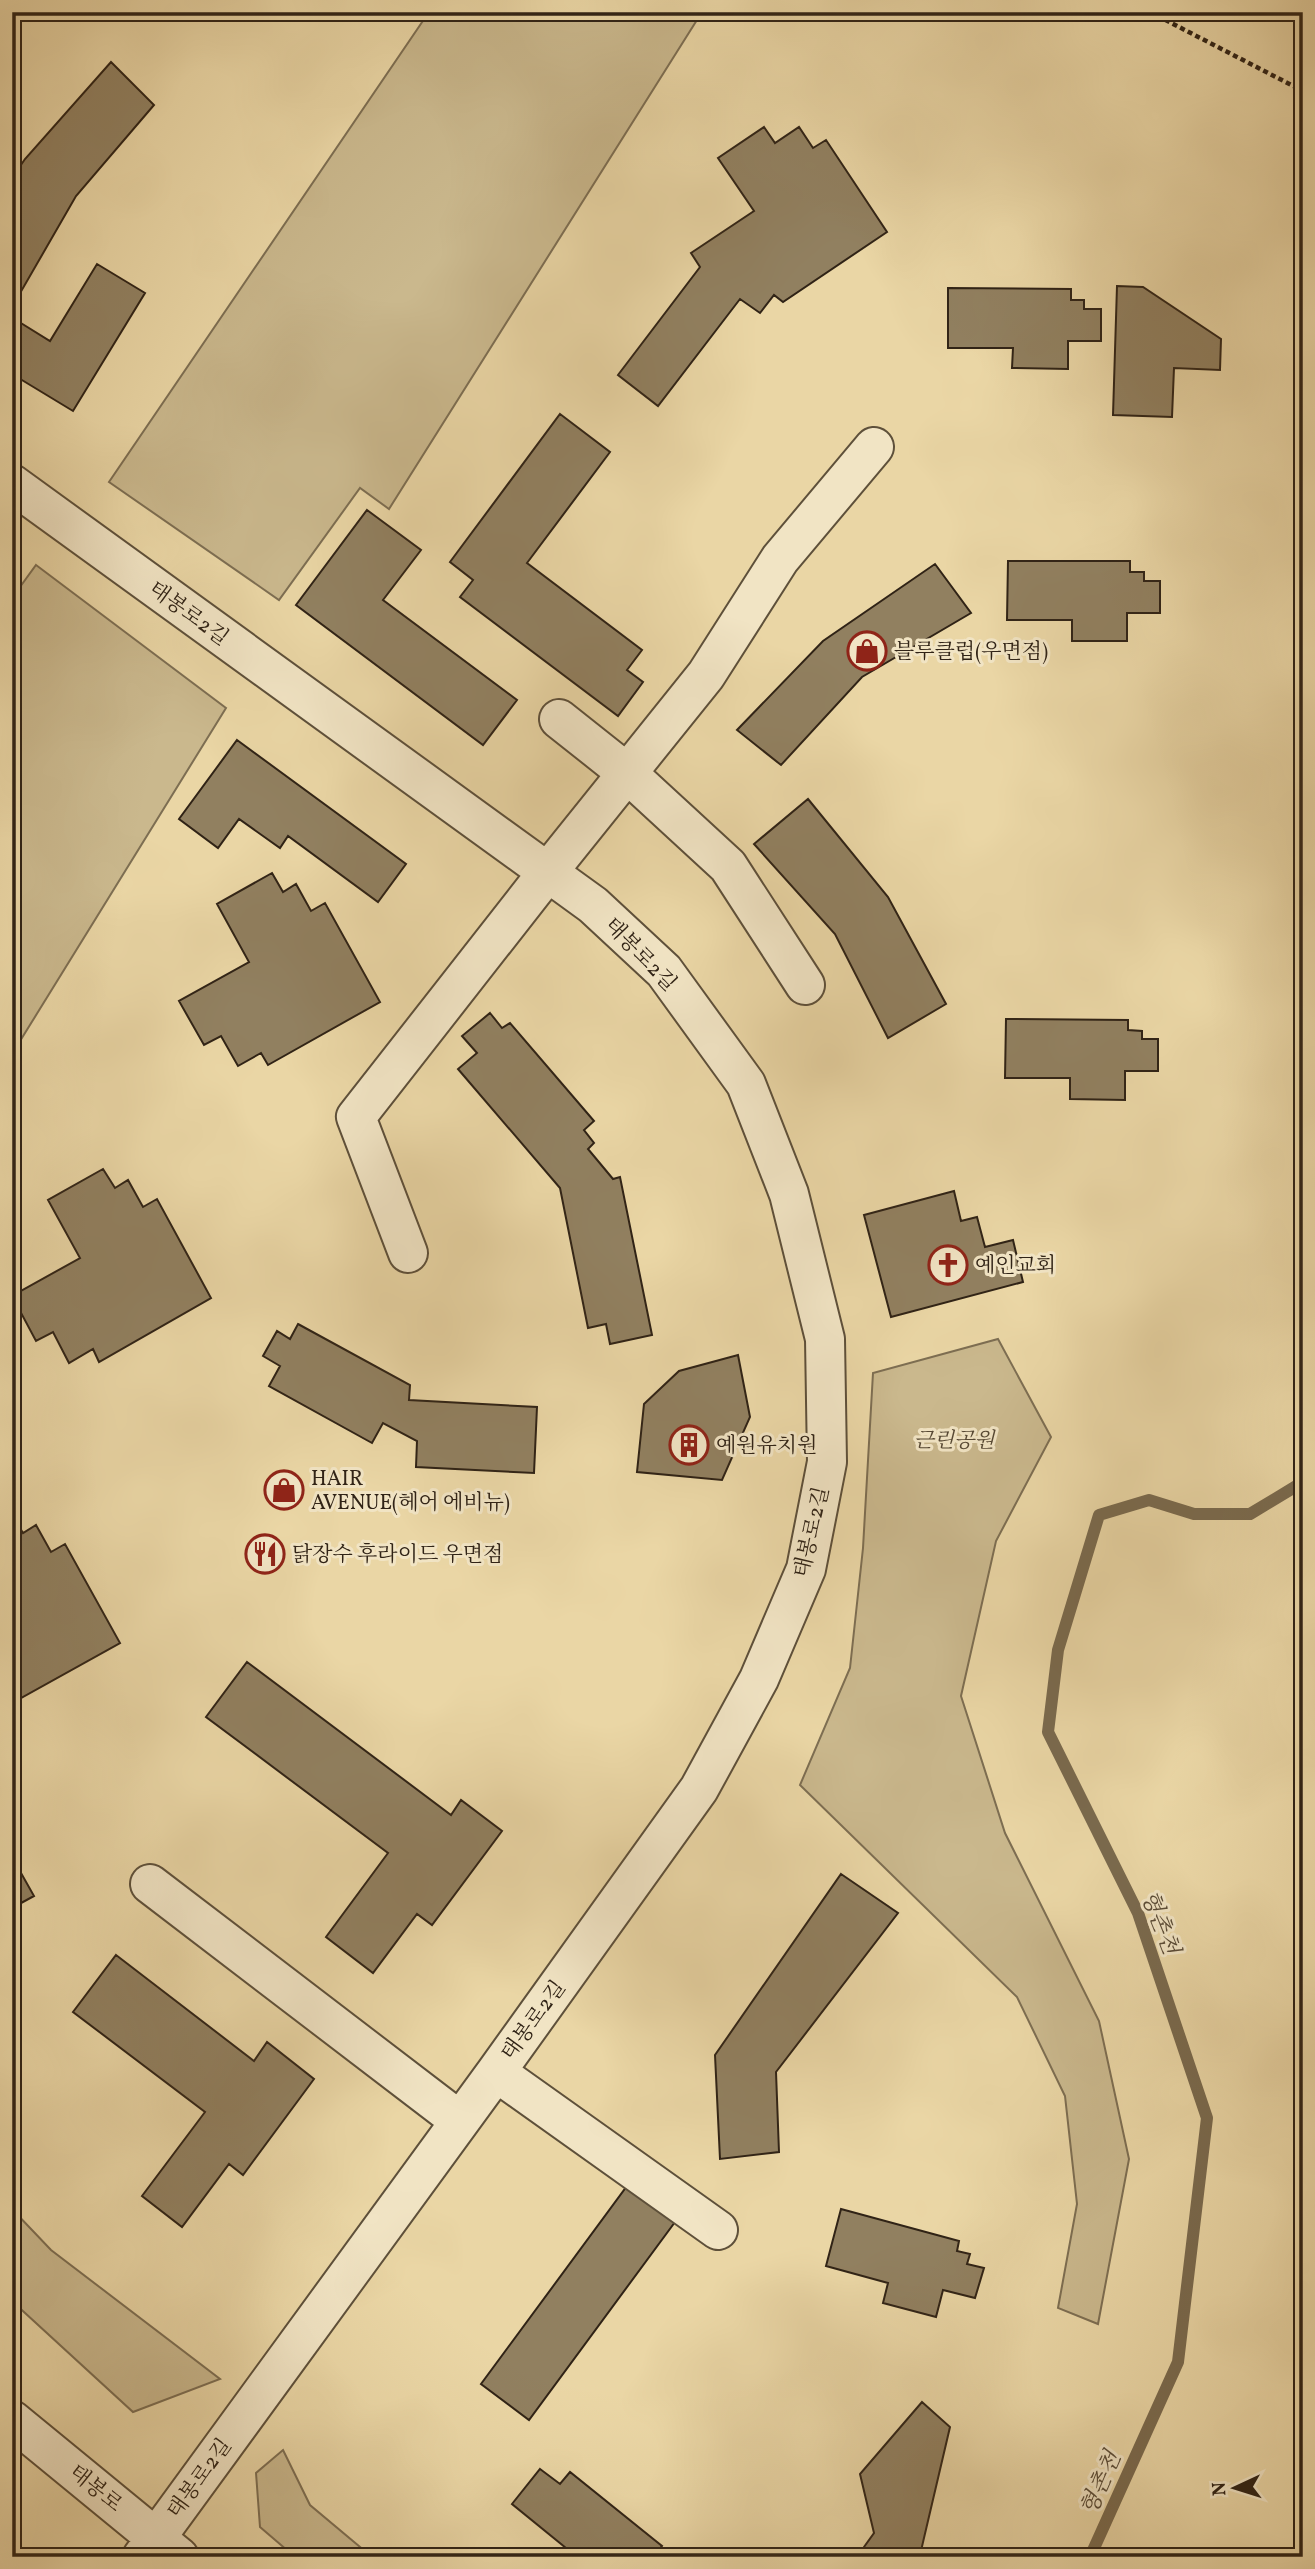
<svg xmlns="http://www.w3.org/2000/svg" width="1315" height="2569" font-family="Vollkorn,'Noto Serif KR',serif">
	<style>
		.green { fill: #cab88d; stroke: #7d6e52; stroke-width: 2 }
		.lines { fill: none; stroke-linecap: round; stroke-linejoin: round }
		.stream { stroke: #7a6a4e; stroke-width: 12 }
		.building { fill: #918060; stroke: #302316; stroke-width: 2 }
		.minor-casing { stroke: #5e503a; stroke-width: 42 }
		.path { stroke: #302316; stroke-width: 4.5; stroke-dasharray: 5 3.5; stroke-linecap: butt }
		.minor { stroke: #f1e4c4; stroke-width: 38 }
		.labels { text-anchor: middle; stroke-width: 6; stroke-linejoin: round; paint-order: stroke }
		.street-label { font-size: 21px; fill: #302316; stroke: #f1e4c4 }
		.poi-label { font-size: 21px; fill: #302316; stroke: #f1e4c4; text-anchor: start }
		.park-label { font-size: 21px; font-style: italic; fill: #564834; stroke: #f1e4c4 }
		.water-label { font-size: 23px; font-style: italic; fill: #5b4c37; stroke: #f1e4c4 }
	</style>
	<rect width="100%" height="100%" fill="#ead6a5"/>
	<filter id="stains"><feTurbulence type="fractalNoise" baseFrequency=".00286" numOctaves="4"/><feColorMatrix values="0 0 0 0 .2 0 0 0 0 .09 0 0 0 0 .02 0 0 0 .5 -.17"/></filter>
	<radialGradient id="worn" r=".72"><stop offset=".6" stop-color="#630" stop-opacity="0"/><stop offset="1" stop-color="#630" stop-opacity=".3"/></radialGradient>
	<path class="green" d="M429,12H702L389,509L360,488L279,600L109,482Z
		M36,565L226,708L12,1054V598Z
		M998,1339L1051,1437L996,1541L961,1696L1005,1833L1099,2021L1129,2159L1098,2324L1058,2308L1077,2204L1065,2096L1017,1997L800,1785L850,1668L863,1548L873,1373Z
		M12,2209L51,2250L220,2379L133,2412L12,2301Z
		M283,2450L310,2505L372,2557H295L260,2527L256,2473Z"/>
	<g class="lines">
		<path class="stream" d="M1090,2557L1178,2362L1207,2118L1138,1913L1048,1732L1058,1650L1099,1515L1149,1500L1194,1514H1250L1303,1482"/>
	</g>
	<path class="building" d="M111,62L154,105L76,196L19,295L12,291V178L25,159Z
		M764,127L775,143L799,127L813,148L826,140L887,232L783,302L774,295L760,313L740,299L658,406L618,375L700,267L691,253L754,211L718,158Z
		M97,264L145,293L73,411L12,374V325L16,320L50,341Z
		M1117,286L1143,287L1221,339L1220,370L1174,368L1172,417L1113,415Z
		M948,288L1071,289V300H1084V309H1101V341H1068V369L1012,368L1013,348H948Z
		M560,414L610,452L527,563L642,650L627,670L643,682L618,716L460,597L473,580L450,562Z
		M367,510L421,550L383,600L517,700L483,745L296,605Z
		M1008,561H1130V572H1144V581H1160V613H1127V641H1072V620H1007Z
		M935,564L971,613L862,677L781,765L737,730L823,641Z
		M237,740L406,864L378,902L288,836L280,848L239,819L218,848L179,819Z
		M808,799L888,897L946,1004L888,1038L835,934L754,844Z
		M272,873L283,892L296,884L311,911L325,903L380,1002L268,1065L261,1053L238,1066L221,1036L204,1045L179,1001L249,962L217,904Z
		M490,1013L502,1028L510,1023L594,1121L584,1130L594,1143L588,1149L613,1179L620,1177L652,1335L610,1344L606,1324L588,1328L560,1188L458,1069L477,1053L462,1036Z
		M1006,1019L1128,1020V1030L1142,1031V1039H1158V1071H1125V1100L1070,1099V1078H1005Z
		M103,1169L115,1188L128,1180L143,1207L157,1199L211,1298L99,1362L93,1349L69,1363L53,1332L36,1341L12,1296L80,1258L48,1200Z
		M954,1191L961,1221L977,1217L985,1247L1013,1240L1023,1282L891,1317L864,1215Z
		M298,1324L410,1385L409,1400L537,1407L534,1473L416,1467L417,1441L383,1423L372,1443L269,1386L280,1366L263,1356L277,1331L290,1339Z
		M738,1355L750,1417L722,1480L637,1472L644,1404L679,1371Z
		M12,1515L23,1533L36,1525L51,1552L65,1544L120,1643L12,1703Z
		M247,1662L451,1815L461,1800L502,1831L432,1925L417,1914L373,1973L326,1937L388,1853L206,1717Z
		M12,1857L34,1896L12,1908Z
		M841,1874L898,1913L776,2072L779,2152L720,2159L715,2055Z
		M116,1955L254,2061L267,2042L314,2079L243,2175L229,2164L182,2227L142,2196L205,2112L73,2012Z
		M627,2186L675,2222L529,2420L481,2384Z
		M841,2209L959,2241L957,2251L970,2254L967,2264L984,2268L975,2298L943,2290L936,2317L883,2303L888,2283L826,2266Z
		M922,2402L950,2427L920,2555L876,2557L864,2547L874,2533L860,2474Z
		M540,2469L560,2484L570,2472L662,2546L653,2557H577L512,2504Z"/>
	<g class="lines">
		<g class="minor-casing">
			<path id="minor" d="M12,484L593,905L664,971L746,1084L789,1194L825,1339L827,1462L806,1569L759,1679L699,1789L496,2072L142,2557
				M559,719L627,773L728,866L805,985
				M408,1253L356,1117L547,873L706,675L780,559L874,447
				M150,1884L460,2121
				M496,2072L718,2230
				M12,2420L179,2557"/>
		</g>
		<path class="path" d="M1150,12L1303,91"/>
		<use href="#minor" class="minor"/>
	</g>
	<defs>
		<g id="shop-ring" transform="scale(2.0125)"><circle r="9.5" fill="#f1e4c4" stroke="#8f2418" stroke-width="1.5"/><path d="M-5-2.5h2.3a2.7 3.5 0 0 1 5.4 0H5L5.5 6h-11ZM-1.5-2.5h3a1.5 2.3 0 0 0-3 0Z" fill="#8f2418"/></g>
		<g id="church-ring" transform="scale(2.0125)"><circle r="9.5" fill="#f1e4c4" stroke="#8f2418" stroke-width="1.5"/><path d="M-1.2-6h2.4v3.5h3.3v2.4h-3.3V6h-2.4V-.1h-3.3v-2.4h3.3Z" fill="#8f2418"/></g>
		<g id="building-ring" transform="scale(2.0125)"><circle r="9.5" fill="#f1e4c4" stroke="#8f2418" stroke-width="1.5"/><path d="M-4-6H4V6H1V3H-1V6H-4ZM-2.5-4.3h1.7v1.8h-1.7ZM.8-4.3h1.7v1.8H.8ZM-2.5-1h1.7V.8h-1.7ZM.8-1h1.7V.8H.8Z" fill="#8f2418"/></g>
		<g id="restaurant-ring" transform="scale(2.0125)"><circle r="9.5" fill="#f1e4c4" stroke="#8f2418" stroke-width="1.5"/><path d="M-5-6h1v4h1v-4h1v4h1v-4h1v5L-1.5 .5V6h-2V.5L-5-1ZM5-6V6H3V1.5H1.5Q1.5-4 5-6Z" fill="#8f2418"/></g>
	</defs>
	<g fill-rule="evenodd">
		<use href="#shop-ring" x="867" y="651"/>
		<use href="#church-ring" x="948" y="1265"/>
		<use href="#building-ring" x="689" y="1445"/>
		<use href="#shop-ring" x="284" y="1490"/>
		<use href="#restaurant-ring" x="265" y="1554"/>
	</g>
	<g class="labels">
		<g class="street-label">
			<text transform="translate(189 613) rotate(36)" y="7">태봉로2길</text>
			<text transform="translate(641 954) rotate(46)" y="7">태봉로2길</text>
			<text transform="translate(811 1532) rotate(-77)" y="7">태봉로2길</text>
			<text transform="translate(533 2020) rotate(-54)" y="7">태봉로2길</text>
			<text transform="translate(199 2478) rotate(-54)" y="7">태봉로2길</text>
			<text transform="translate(96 2488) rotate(39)" y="7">태봉로</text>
		</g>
		<g class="poi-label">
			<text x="894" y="658">블루클럽(우면점)</text>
			<text x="975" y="1272">예인교회</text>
			<text x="716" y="1452">예원유치원</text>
			<text x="311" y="1485">HAIR<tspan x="311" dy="24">AVENUE(헤어 에비뉴)</tspan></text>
			<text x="292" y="1561">닭장수 후라이드 우면점</text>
		</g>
		<g class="park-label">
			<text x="954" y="1447">근린공원</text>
		</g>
		<g class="water-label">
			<text transform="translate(1161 1922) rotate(69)" y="8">형촌천</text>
			<text transform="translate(1100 2483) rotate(-66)" y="8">형촌천</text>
		</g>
	</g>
	<rect width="1315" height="2569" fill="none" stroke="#ead6a5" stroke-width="42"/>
	<rect x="14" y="14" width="1287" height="2541" fill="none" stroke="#302316" stroke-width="3.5"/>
	<rect x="21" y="21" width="1273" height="2527" fill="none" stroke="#302316" stroke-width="2"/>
	<g transform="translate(1235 2488) rotate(266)" stroke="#f1e4c4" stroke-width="5" paint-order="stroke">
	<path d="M0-5L12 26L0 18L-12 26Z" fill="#302316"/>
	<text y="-10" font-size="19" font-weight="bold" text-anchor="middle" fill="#302316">N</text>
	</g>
	<rect width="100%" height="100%" filter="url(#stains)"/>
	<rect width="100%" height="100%" fill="url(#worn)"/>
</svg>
